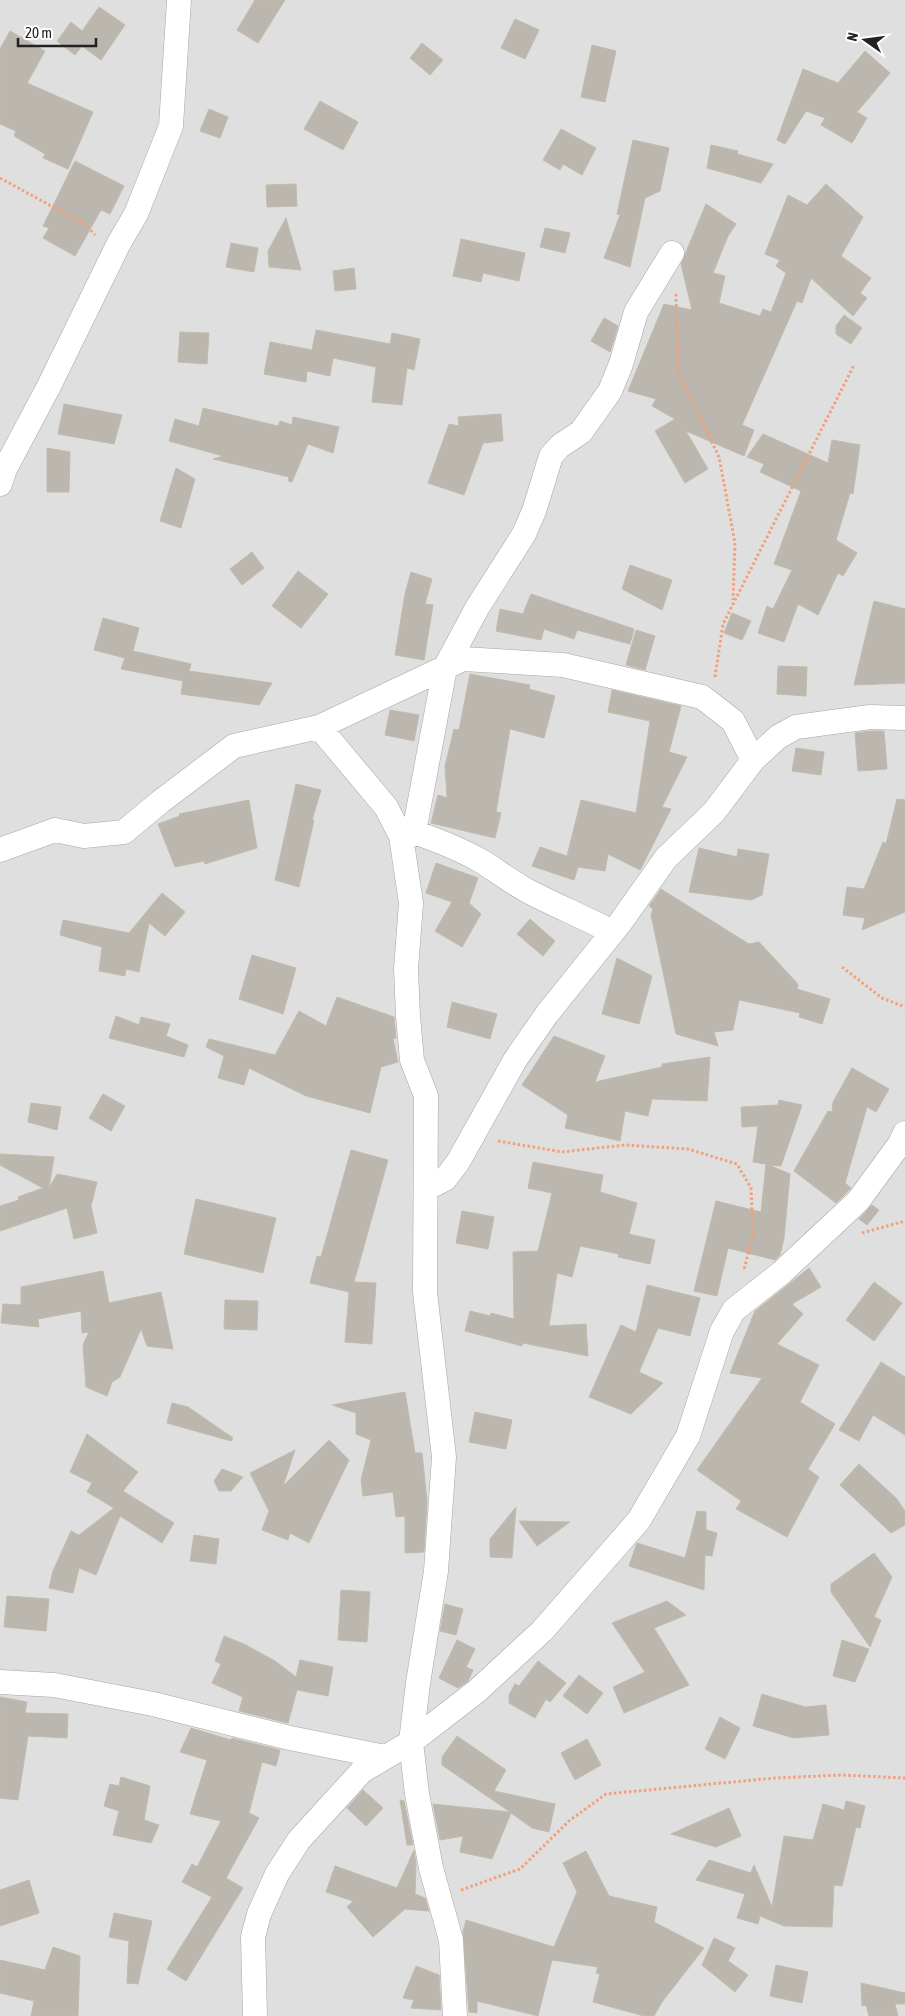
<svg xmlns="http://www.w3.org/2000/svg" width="905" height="2016" font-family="'Asap Condensed',sans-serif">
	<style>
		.residential { fill: #e0dfdf }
		.building { fill: #bbb7af; stroke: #c2bbac }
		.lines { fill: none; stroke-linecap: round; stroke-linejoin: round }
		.minor-casing { stroke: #a6a6a6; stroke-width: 25 }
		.path { stroke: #f2a07a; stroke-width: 3; stroke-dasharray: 2.5 2.5; stroke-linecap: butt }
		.minor { stroke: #fff; stroke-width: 24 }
	</style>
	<rect width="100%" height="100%" fill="#f1f0ea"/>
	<path class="residential" d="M0,0H905V2016H0Z"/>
	<path class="building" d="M255,0H285L258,43L237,30Z
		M99,7L125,25L101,60L82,46L75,55L57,41L71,22L82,31Z
		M515,19L539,30L525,59L501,48Z
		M10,31L45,51L27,83L93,112L68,169L43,158L45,154L14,136L16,131L0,124V49Z
		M422,43L443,60L430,75L410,58Z
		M592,45L616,51L605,102L581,97Z
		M865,51L890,73L857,112L867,118L852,143L821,125L825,118L806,111L785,144L777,140L803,69L838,83Z
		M320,101L358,122L343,150L304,129Z
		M209,109L228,117L220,138L200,131Z
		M561,129L596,148L582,175L563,164L560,170L543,160Z
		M633,140L669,148L660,191L645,198L630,267L604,258L620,215L617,214Z
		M711,145L738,151L737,154L773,164L761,183L707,168Z
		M75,161L124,186L110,214L101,210L75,256L43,238L49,228L43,226Z
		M296,184L297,206L267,207L266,185Z
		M826,184L863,217L841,256L871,278L860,293L867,298L853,316L811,278L802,303L797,301L742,425L754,430L744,456L686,431L708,469L685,483L655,431L675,419L652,406L656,399L628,391L664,304L692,310L681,264L706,204L736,224L728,236L713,273L725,276L719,303L760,316L763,309L771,312L786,273L776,266L780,260L765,254L788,195L807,205Z
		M286,218L301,270L269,267L268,251Z
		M545,228L570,233L565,253L540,247Z
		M461,239L525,253L519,281L483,273L481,282L453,276Z
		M231,243L258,248L254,272L226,267Z
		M354,268L356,289L335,291L333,271Z
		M844,315L862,328L851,344L836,334V326Z
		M604,318L618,326L610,352L591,341Z
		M316,330L390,344L392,333L420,339L414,370L407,368L402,405L372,402L376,367L333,358L330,376L307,371L306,382L264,374L270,342L312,350Z
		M180,332L209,333L207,364L178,362Z
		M64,404L122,415L114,444L58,434Z
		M203,408L278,426L280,421L292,425L293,417L339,427L333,453L308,444L292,482L288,481L289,477L213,459L223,456L169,441L175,419L199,426Z
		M501,414L503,441L483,443L464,495L428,483L449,424L459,426L458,417Z
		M763,434L828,463L832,440L860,445L853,494L850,493L836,540L857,553L843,576L838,573L818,615L798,604L784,642L758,633L767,606L773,609L792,570L774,564L801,491L760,472L764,464L747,457Z
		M47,448L70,452L69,492H47Z
		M176,468L195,479L181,528L160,521Z
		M252,552L264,568L242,585L230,569Z
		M630,565L672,580L662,610L622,589Z
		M298,571L328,594L301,628L272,606Z
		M411,572L432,579L425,604L433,605L424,660L395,655L405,594Z
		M531,594L634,629L630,644L577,630L574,639L544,629L541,640L496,631L500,609L523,614Z
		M874,601L905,609V683L854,685Z
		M732,613L751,621L742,640L724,633Z
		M103,618L139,628L133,651L191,664L189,671L272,683L259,705L181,694L183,681L121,669L125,658L94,650Z
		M636,630L655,636L645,670L626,665Z
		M778,666L807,667L806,696L777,694Z
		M470,674L530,685L529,689L555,696L544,738L510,729L496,812L501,813L495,838L431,823L438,795L447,798L445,766L454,729L459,730Z
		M612,690L681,706L669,752L687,757L662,807L671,809L640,870L608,854L605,871L578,867L574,880L532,866L540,847L567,856L581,800L636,813L650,721L608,712Z
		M390,710L419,715L414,741L385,735Z
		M871,731H884L887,769L858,771L855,733Z
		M796,748L824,752L821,775L792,771Z
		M296,784L321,790L312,820H314L299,887L275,880Z
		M897,799L905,800V912L862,930L865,918L843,915L847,887L864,889L883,842L886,844Z
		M249,800L257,848L205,864L204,861L175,867L158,824L180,816L179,814Z
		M699,848L737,857L738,849L769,854L762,895L751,900L689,892Z
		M436,863L478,878L469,903L481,914L462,947L435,931L452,902L426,893Z
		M661,889L749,944L759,942L798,984L797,989L830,999L822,1024L799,1017L800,1013L739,1000L733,1030L714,1032L718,1046L676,1034L651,915L653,909L649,906Z
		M162,893L185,912L165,936L149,923L139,972L126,969L125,976L99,971L102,947L60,935L63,920L129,933Z
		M530,919L555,941L543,956L517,934Z
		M252,955L296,968L283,1014L239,999Z
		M617,958L652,976L639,1024L602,1014Z
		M337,997L394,1017L396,1038L393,1039L398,1062L381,1067L370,1113L306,1096L249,1068L244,1085L218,1078L224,1056L206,1047L209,1039L275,1055L299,1011L326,1026Z
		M452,1002L497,1014L490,1039L447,1027Z
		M116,1016L139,1025L141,1017L170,1024L166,1036L188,1045L184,1057L109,1038Z
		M554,1036L605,1056L595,1082L662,1067V1064L710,1057L707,1101L652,1099L648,1116L625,1111L620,1141L565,1128L568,1115L522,1085Z
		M852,1068L889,1089L876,1112L867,1107L845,1183L851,1188L836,1203L794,1171L828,1111L832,1112L833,1102Z
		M103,1094L125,1106L111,1131L89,1118Z
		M779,1100L802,1105L781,1166L769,1165L790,1174L784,1238L780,1255L775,1260L728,1248L717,1296L694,1291L716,1201L761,1212L766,1164L753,1162L758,1126L742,1127L741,1107L778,1105Z
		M31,1103L61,1107L57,1130L28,1122Z
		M351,1150L388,1160L354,1282L376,1283L372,1344L345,1342L349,1292L310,1283L317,1256L321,1257Z
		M0,1154L54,1157L49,1188L57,1174L97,1182L91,1206L97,1233L74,1239L67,1208L0,1231V1206L19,1200L18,1197L43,1188L0,1165Z
		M533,1162L603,1175L600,1192L637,1203L629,1234L655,1240L650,1264L618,1257L619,1254L580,1246L572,1277L557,1273L549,1326L586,1324L588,1356L523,1343L522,1346L465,1331L470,1311L490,1316L491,1313L514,1319L513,1252L538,1251L552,1193L528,1188Z
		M196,1199L276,1218L263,1273L184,1254Z
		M872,1205L879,1210L867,1225L859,1219Z
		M462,1211L494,1217L488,1249L456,1243Z
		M809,1268L821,1287L792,1304L803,1314L777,1344L819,1365L800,1402L835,1424L808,1469L819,1477L787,1537L736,1509L741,1501L697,1470L762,1378L730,1373L755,1311Z
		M103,1271L109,1303L161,1292L173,1349L147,1346L141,1329L120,1377L112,1382L107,1396L86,1387L83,1345L89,1332L82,1333L81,1311L38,1319L39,1327L1,1323L3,1304L21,1305V1287Z
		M874,1282L902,1303L874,1341L846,1320Z
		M647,1285L700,1298L690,1336L658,1328L639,1372L663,1383L631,1414L589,1397L621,1325L636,1332Z
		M225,1300L258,1301L257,1330L224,1329Z
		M881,1362L905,1377V1435L873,1415L859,1441L839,1430Z
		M405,1392L415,1453H422L427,1501L424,1552L405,1553V1516L396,1517L393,1492L363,1496L361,1480L371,1440L356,1434V1413L332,1405Z
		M172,1403L188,1407L233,1438L231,1441L167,1423Z
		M475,1412L512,1420L506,1449L469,1442Z
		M87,1434L138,1472L123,1491L174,1523L162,1543L120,1516L96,1575L79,1568L73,1593L49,1588L53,1571L71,1531L79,1535L114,1508L87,1492L92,1483L70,1472Z
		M329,1440L349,1460L309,1543L290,1533L288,1540L262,1530L269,1511L250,1473L295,1450L283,1486Z
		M859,1464L896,1498L905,1511V1525L891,1533L840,1485Z
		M222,1469L243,1477L231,1491H219L214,1481Z
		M516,1507L512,1558L490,1557V1539Z
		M697,1511L706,1512V1530L717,1533L712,1556L705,1555L704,1590L629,1566L637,1543L685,1558Z
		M519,1521L570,1522L537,1546Z
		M194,1535L219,1539L216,1564L190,1561Z
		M874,1553L892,1577L874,1617L881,1620L870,1647L831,1592V1584Z
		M341,1590L370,1592L367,1642L338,1640Z
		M7,1596L49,1599L46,1631L4,1627Z
		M667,1601L686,1615L654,1628L689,1685L624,1713L613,1687L645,1672L612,1623Z
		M445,1604L463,1609L456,1635L440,1631Z
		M224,1636L246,1645L275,1661L296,1677L300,1660L333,1667L328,1696L297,1690L288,1723L239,1711L243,1697L212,1683L221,1664L215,1661Z
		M457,1640L475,1649L466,1667L473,1670L468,1681L458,1688L439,1678Z
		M842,1640L869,1649L855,1682L833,1676Z
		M538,1661L566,1683L550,1702L546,1699L535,1718L509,1703V1695L515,1684L519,1686Z
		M579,1675L603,1693L587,1714L563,1696Z
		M762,1694L805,1707L826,1705L829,1735L794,1738L753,1726Z
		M0,1697L27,1702L25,1713L68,1714L67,1738L28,1736L18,1800L0,1798Z
		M720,1717L740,1728L725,1759L705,1749Z
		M191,1728L231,1740L232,1738L280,1750L276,1766L262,1762L249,1813L259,1818L226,1878L243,1888L186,1981L167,1969L212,1897L182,1882L192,1864L197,1867L221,1821L190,1814L207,1760L180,1752Z
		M457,1736L506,1770L494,1791L555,1804L549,1832L532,1828L511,1813L492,1859L460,1852L463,1836L440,1840L433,1804L510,1812L442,1765V1757Z
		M587,1739L601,1765L575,1780L561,1753Z
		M121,1777L150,1786L144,1820L159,1825L151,1843L113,1835L119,1811L104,1806L110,1784L119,1786Z
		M363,1790L383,1808L366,1826L347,1808Z
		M400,1800L404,1801L413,1845H407Z
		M846,1801L865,1806L860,1828L856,1827L842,1886L834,1885L832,1927L784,1926L760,1916L758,1924L737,1918L745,1894L696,1880L709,1860L751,1873L754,1865L772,1907L784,1836L813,1840L823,1804L844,1810Z
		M729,1808L741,1836L716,1847L671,1834Z
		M414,1850L416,1864L415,1894L425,1898L429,1911L405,1909L373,1937L347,1907L353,1901L326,1892L335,1866L397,1888Z
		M586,1851L609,1896L657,1907L654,1922L704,1948L662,2002L654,2016H644L593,2002L600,1974L596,1973L598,1967L552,1960L538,2016L477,2001V2013L469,2012L463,1932L466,1920L554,1947L577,1892L563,1863Z
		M29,1880L39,1913L0,1926V1890Z
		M114,1913L152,1921L138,1984L127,1983L129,1941L109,1937Z
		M714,1938L735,1948L728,1961L748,1975L735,1992L702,1965Z
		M53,1947L80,1956L78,2016H31L34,2001L0,1993V1960L45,1970Z
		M776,1965L808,1972L802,2003L770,1996Z
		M416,1966L439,1975L441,2010L411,2008L414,2000L403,1998Z
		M861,1983L905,1993V2004H895L898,2016H869L866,2005L862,2006Z"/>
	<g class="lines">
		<g class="minor-casing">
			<path id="minor" d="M0,484L5,469L49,386L119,243L136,214L171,126L179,0
				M319,727L463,659L563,665L702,697L733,721L753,760
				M414,832L445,668L477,608L524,534L534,511L551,456L560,446L581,432L610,391L621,364L636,312L672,253
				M402,842L414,832C437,840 460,849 481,861C496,870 510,881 526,890C554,905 584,917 612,932
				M0,850L55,830L84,836L124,832L160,802L234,746L319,727L386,807L401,836L411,903L406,969L408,1016L412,1060L426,1096L425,1292L444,1457L436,1571L418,1683L411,1742L417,1794L431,1868L451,1940L455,2016
				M426,1189L445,1179L458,1162L515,1060L547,1014L620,923L666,858L714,812L753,760L778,737L796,727L870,717L905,718
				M0,1682L54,1685L153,1704L290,1738L385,1757
				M255,2016L253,1937L259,1914L277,1874L299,1840L362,1771L411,1742L477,1691L542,1631L639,1520L688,1436L722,1331L734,1310L781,1273L858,1201L899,1145L905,1133"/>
		</g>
		<path class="path" d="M0,178L86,225L95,235
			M676,294L678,372L719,457L735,543L733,600
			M715,677L723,624L854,365
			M842,967L882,998L905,1007
			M498,1141L562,1152L625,1145L688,1149L737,1164L751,1188L753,1234L744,1270
			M862,1233L905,1221
			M461,1890L520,1869L569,1821L606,1794L775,1778L841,1775L905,1778"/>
		<use href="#minor" class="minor"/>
	</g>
	<g transform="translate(865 40) rotate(284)" stroke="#ffffff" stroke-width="4" paint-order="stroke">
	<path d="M0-4L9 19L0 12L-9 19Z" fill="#222222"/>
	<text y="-8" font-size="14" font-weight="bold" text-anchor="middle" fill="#222222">N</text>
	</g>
	<path d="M18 38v8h78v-8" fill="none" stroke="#222222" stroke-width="2.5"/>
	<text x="25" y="38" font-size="15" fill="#222222" stroke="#ffffff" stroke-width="4" paint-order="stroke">20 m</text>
</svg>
